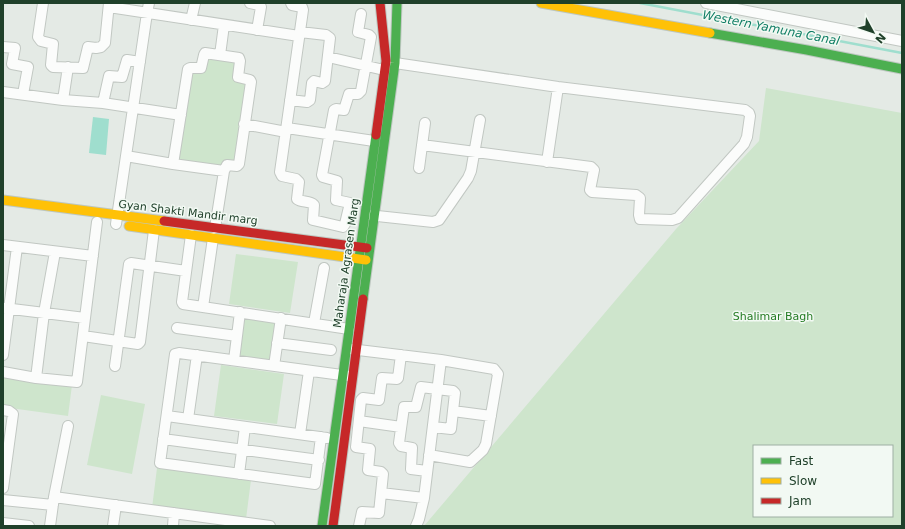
<svg xmlns="http://www.w3.org/2000/svg" width="905" height="529" font-family="'DejaVu Sans',sans-serif">
	<style>
		.green { fill: #cee5cc; fill-rule: evenodd }
		.water { fill: #9fdece }
		.lines { fill: none; stroke-linecap: round; stroke-linejoin: round }
		.stream { stroke: #9fdece; stroke-width: 2.5 }
		.street-casing { stroke: #c1c7c2; stroke-width: 12 }
		.fast-casing { stroke: #bdc7c0; stroke-width: 11 }
		.slow-casing { stroke: #bdc7c0; stroke-width: 11 }
		.jam-casing { stroke: #bdc7c0; stroke-width: 11 }
		.street { stroke: #fbfcfb; stroke-width: 10 }
		.fast { stroke: #4caf50; stroke-width: 9 }
		.slow { stroke: #ffc107; stroke-width: 9 }
		.jam { stroke: #c62828; stroke-width: 9 }
		.labels { text-anchor: middle; stroke-width: 3; stroke-linejoin: round; paint-order: stroke }
		.street-label { font-size: 11px; fill: #1f402a; stroke: #f2f9f3 }
		.park-label { font-size: 11px; fill: #257c24; stroke: #f2f9f3 }
		.water-label { font-size: 12px; font-style: italic; fill: #117e65; stroke: #f2f9f3 }
	</style>
	<rect width="100%" height="100%" fill="#e4eae5"/>
	<path class="green" d="M206,56L237,60L234,81L248,83L236,163L224,161L223,168L177,161L190,71L204,72Z
		M766,88L902,113V526H424L676,229L759,141ZM754,446H892V516H754Z
		M236,254L298,262L290,313L229,304Z
		M244,317L275,321L270,361L239,357Z
		M221,365L284,374L277,424L214,416Z
		M4,375L72,385L68,416L3,407Z
		M101,395L145,404L132,474L87,465Z
		M157,468L251,480L246,519L152,508Z"/>
	<path class="water" d="M93,117L109,119L106,155L89,153Z"/>
	<g class="lines">
		<path class="stream" d="M640,3L902,53"/>
		<g class="street-casing">
			<path id="street" d="M43,3L38,37L41,41L53,44L51,65L53,67L83,68L88,47L96,48L101,47L105,43L109,3
				M250,3L259,5L261,7L257,30
				M291,3L292,5L302,7L303,10L280,172L282,176L296,179L299,182L297,199C302,203 309,200 314,205L313,220L343,227L345,224L350,203L336,200L337,181L323,177L322,175L334,110L336,109L344,110L349,94H358L361,91L371,37L369,35L358,32L361,14
				M706,3L902,41
				M109,7L299,36
				M191,20L195,3
				M3,47L15,48L12,64L28,67L23,94
				M205,53L239,58L240,61L238,77L250,80L251,82L239,164L237,166L227,165L224,171L173,164L188,69L190,68H201L204,55Z
				M220,55L224,25
				M328,57L384,70
				M395,63L558,87L745,110L749,113L750,116L747,137L744,144L678,218L672,220L640,219L639,215L640,198L636,195L592,192L590,190L594,170L591,167L422,145
				M3,92L63,100L103,103L181,115
				M63,100L68,67
				M290,100L307,102L310,100L312,83L314,81L322,83L325,81L330,38L326,35L300,32
				M103,103L109,76L122,77L127,60L140,62
				M244,124L286,132
				M287,128L374,141
				M126,156L173,164
				M547,162L558,87
				M419,168L425,123
				M368,215L433,222L439,220L468,178L471,171L480,120
				M116,224L147,13L149,3
				M215,228L224,171
				M191,235L182,302L183,304L349,329
				M3,245L93,256
				M203,307L213,238
				M4,308L85,318
				M314,323L324,268
				M177,328L237,336
				M83,336L138,344L140,342L154,230
				M277,343L331,350
				M350,349L441,360L424,498L419,519L416,526
				M3,355L17,247
				M234,360L240,312
				M115,366L129,264L131,263L186,271
				M274,366L281,318
				M3,372L36,378L77,382L97,222
				M36,378L44,313L55,252
				M3,410L9,411L13,414L3,488
				M453,411L491,416
				M167,416L327,438
				M188,419L197,355
				M359,421L401,427
				M300,434L309,371
				M321,437L315,484L160,463L175,354L179,353L349,376
				M163,439L319,460
				M429,455L470,462L483,450L486,444L498,374L494,369L441,360
				M427,471L411,469L412,448L401,446L399,443L404,407H416L421,387L453,391L455,393L451,429L433,427
				M239,474L245,427
				M381,493L424,498
				M54,497L270,526
				M3,500L53,505
				M3,523L29,526
				M50,526L54,497L68,426
				M113,526L116,505
				M173,526L174,513
				M359,526L362,512L379,513L383,474L381,472L368,470L370,449L356,447L361,400L363,398L379,400L382,378L397,379L398,378L401,355"/>
		</g>
		<g class="fast-casing">
			<path id="fast" d="M710,33L807,50L902,69
				M363,299L395,63L397,3
				M322,526L376,135"/>
		</g>
		<g class="slow-casing">
			<path id="slow" d="M541,3L710,33
				M3,200L164,221
				M129,226L366,260"/>
		</g>
		<g class="jam-casing">
			<path id="jam" d="M376,135L386,61L380,3
				M164,221L367,248
				M333,526L363,299"/>
		</g>
		<use href="#street" class="street"/>
		<use href="#fast" class="fast"/>
		<use href="#slow" class="slow"/>
		<use href="#jam" class="jam"/>
	</g>
	<g class="labels">
		<g class="street-label">
			<text transform="translate(188 212) rotate(7)" y="4">Gyan Shakti Mandir marg</text>
			<text transform="translate(346 263) rotate(-82)" y="4">Maharaja Agrasen Marg</text>
		</g>
		<g class="park-label">
			<text x="773" y="320">Shalimar Bagh</text>
		</g>
		<g class="water-label">
			<text transform="translate(771 28) rotate(11)" y="4">Western Yamuna Canal</text>
		</g>
	</g>
	<rect width="905" height="529" fill="none" stroke="#1f402a" stroke-width="8"/>
	<rect x="753" y="445" width="140" height="72" fill="#f2f9f3" stroke="#9eafa3"/>
	<rect x="761" y="458" width="20" height="6" fill="#4caf50" stroke="#9eafa3"/>
	<text x="789" y="465" font-size="12" fill="#1f402a">Fast</text>
	<rect x="761" y="478" width="20" height="6" fill="#ffc107" stroke="#9eafa3"/>
	<text x="789" y="485" font-size="12" fill="#1f402a">Slow</text>
	<rect x="761" y="498" width="20" height="6" fill="#c62828" stroke="#9eafa3"/>
	<text x="789" y="505" font-size="12" fill="#1f402a">Jam</text>
	<g transform="translate(873 32) rotate(130)" stroke="#f2f9f3" stroke-width="3" paint-order="stroke">
	<path d="M0-3L7 15L0 10L-7 15Z" fill="#1f402a"/>
	<text y="-6" font-size="11" font-weight="bold" text-anchor="middle" fill="#1f402a">N</text>
	</g>
</svg>
